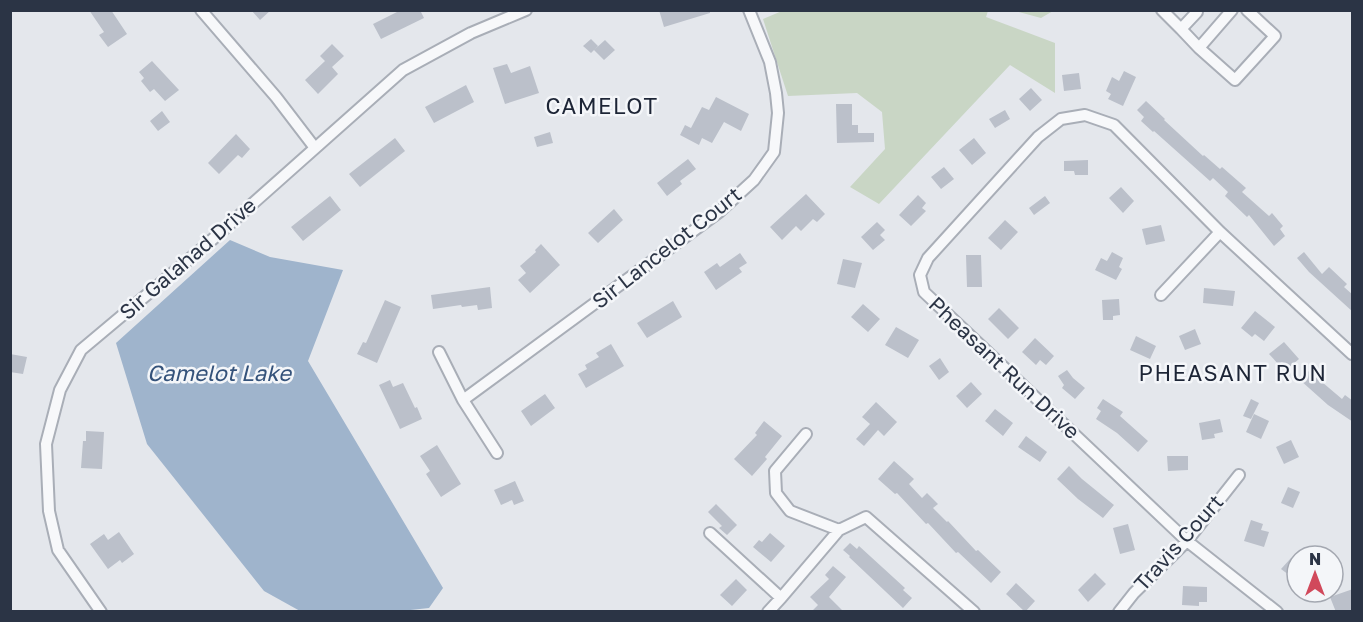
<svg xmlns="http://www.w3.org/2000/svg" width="1363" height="622" font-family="'Golos Text',sans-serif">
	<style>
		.green { fill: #c9d6c5 }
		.water { fill: #9fb4cc }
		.building { fill: #bbc0ca }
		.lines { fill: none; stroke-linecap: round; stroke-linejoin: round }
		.minor-casing { stroke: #a9aeb7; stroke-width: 14 }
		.minor { stroke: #f7f8fa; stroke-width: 10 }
		.labels { text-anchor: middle; stroke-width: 5; stroke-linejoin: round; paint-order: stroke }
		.street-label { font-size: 21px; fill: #2b3445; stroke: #f4f6f9 }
		.neighbourhood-label { font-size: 22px; letter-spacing: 1.5px; fill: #1d2536; stroke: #f4f6f9 }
		.water-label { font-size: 22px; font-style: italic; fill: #34527a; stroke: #f4f6f9 }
	</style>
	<rect width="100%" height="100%" fill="#e4e7ec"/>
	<path class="green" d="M782,11H988L986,17L1055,43V93L1010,65L879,204L850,187L885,149L882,112L857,93L788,96L763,19Z
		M1015,11H1053L1041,18Z"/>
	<path class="water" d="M230,240L270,257L343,270L308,361L443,588L429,608L392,612L300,611L264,591L147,444L116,343Z"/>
	<path class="building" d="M89,10H111L127,34L108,47L99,35L104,32Z
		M251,10H271L260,20Z
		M401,10H420L424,18L381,39L373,24Z
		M659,10H710V13L664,27Z
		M591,39L598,46L591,53L583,46Z
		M605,40L615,50L604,60L594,50Z
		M332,44L344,56L332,67L338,74L318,94L305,80L325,61L320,56Z
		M152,61L179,90L165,101L154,89L150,92L141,81L144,78L139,72Z
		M507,64L511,73L530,66L539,93L505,104L493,68Z
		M1124,71L1136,77L1123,106L1108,99L1111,94L1106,91L1112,77L1119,81Z
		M1079,73L1081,89L1064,91L1062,75Z
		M466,85L474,102L434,123L425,107Z
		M1031,88L1042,100L1030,111L1019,99Z
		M716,97L749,114L741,131L724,122L712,143L702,138L699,145L680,135L685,125L691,128L702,107L709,110Z
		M1146,101L1165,119L1164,120L1203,156L1204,155L1220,169L1222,167L1246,188L1242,192L1269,216L1272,213L1283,226L1280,229L1285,236L1274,246L1249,215L1247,217L1225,196L1228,192L1213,178L1210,181L1154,131L1153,132L1141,121L1144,117L1137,110Z
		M836,104H852V125H858V133H874V142L837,143Z
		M1005,110L1010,119L995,128L989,119Z
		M162,111L170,122L158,131L150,121Z
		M550,132L553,143L537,147L534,137Z
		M236,134L250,149L242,158L238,155L219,174L208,163Z
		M395,138L405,151L360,187L349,174Z
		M974,138L986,153L972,165L959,150Z
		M688,159L696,169L680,181L682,184L667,196L657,183Z
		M1088,160V175H1075L1074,171H1064V161Z
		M944,167L954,179L941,189L931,177Z
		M1121,187L1134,201L1123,213L1109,198Z
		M806,194L825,214L817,222L813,219L801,231L796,226L782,240L770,227Z
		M918,195L926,203L922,208L926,211L911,226L899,215Z
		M330,196L341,210L303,241L291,227Z
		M1045,196L1050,203L1034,215L1029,208Z
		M614,209L623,220L598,243L588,233Z
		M1005,220L1018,232L1001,250L988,238Z
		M877,222L885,230L880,235L885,240L873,250L861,237Z
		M1161,225L1165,241L1146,245L1142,229Z
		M541,244L560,265L530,293L518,280L526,273L520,266L536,252L535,250Z
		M1112,252L1123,258L1119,267L1122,269L1116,280L1095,270L1101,258L1107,261Z
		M1304,252L1322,274L1329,267L1347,284L1344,287L1353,295V312L1309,272L1297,258Z
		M740,253L747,263L739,268L742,272L716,290L704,272L717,263L720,267Z
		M966,255H981L982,287H967Z
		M843,259L862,263L855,288L837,284Z
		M490,287L492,308L478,310L477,305L462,307L461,305L433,309L431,295Z
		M1204,288L1235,291L1233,306L1203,303Z
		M1119,299L1120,315L1113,316V320H1103L1102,300Z
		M385,300L401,307L377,363L357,354L363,342L366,343Z
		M673,301L682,317L647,338L637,323Z
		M863,304L880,319L868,332L851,317Z
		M999,308L1019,328L1008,339L988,319Z
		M1255,311L1275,327L1264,341L1255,334L1252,337L1241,328Z
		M896,327L919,340L908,358L885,345Z
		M1195,329L1201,344L1185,350L1179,336Z
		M1136,336L1156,346L1150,359L1130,350Z
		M1035,338L1054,356L1046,365L1040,360L1036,365L1022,352Z
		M1284,342L1299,359L1287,369L1282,362L1279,365L1269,354Z
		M611,344L624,366L586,388L578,374L587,369L585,365L599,357L596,353Z
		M10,354L27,357L23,374L10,372Z
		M940,358L949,372L939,380L929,366Z
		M1067,370L1073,378L1085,388L1075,399L1062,388L1064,385L1058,376Z
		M1309,371L1342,399L1345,395L1353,401V422L1328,405L1300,380Z
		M390,380L393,387L403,383L415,408L417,407L422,419L400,429L379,385Z
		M971,382L982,394L967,408L956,396Z
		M545,394L555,408L531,426L521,411Z
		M1103,399L1123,412L1120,416L1148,441L1138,452L1117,433L1096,419L1101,411L1097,408Z
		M1251,399L1259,403L1251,419L1243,416Z
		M876,402L897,422L884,436L878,430L864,446L856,439L870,424L862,417Z
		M995,409L1013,423L1003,436L985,421Z
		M1254,414L1269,421L1261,439L1246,432Z
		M1220,419L1223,432L1214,434L1215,438L1202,440L1199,423Z
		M764,421L782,436L765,457L767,459L752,476L734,459L757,435L755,433Z
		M86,431L104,432L102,469L81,468L83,441H86Z
		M1026,436L1047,452L1040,462L1018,447Z
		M1291,440L1299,457L1284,464L1276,447Z
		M437,445L461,484L441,497L426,474L430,471L420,456Z
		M1167,456H1188V470L1168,471Z
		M894,461L914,479L909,484L922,498L927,493L938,504L933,508L947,522L948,521L976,551L978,550L1001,572L991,583L958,552L956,553L928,523L926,524L897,493L895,494L878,479Z
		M1069,466L1082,479L1114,505L1103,518L1078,499L1057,479Z
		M515,481L524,501L514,505L512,500L501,505L494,490Z
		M1288,487L1300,492L1293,508L1281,503Z
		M716,504L737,525L727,535L719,528L722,526L708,512Z
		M1251,520L1263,524L1261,530L1269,532L1264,547L1244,541Z
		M1128,524L1135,550L1120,554L1113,528Z
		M119,532L134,554L122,563L120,560L108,569L90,544L104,534L108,540Z
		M770,533L785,546L771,562L753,547L759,540L762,542Z
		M850,543L857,549L859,546L905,588L903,590L912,598L903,608L849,557L850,556L843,550Z
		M1291,558L1297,563V581L1281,569Z
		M833,566L846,577L829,597L844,612H811L818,605L810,597L829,579L825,575Z
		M1095,573L1106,584L1088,602L1078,590Z
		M736,579L747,590L732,606L720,595Z
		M1016,583L1035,601L1025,612L1006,594Z
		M1183,586L1207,587V602H1199V606L1182,605Z
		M1353,589V612H1336L1330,597Z"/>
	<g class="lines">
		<g class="minor-casing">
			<path id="minor" d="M201,10L276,97L315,148
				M1162,10L1181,29
				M1232,10L1199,48L1235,80L1275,36L1247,10
				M1197,12L1181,29L1199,48
				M1161,295L1220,232
				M439,352L463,400L497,453
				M463,400L719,212L754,180L774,152L778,113L776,93L770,62L749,10
				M806,434L775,471L776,493L790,511L839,530
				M710,533L781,598
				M101,612L58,550L49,511L46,444L60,390L81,350L205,246L403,70L471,33L526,10
				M768,612L781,598L839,530L866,517L974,612
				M1119,612L1134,593L1187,541L1239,475
				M1277,612L1187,541L924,292L920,275L928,258L1038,137L1061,119L1085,115L1114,125L1220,232L1352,354"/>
		</g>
		<use href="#minor" class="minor"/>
	</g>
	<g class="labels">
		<g class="street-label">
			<text transform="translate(667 248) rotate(-38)" y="7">Sir Lancelot Court</text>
			<text transform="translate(188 259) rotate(-41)" y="7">Sir Galahad Drive</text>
			<text transform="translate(1004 368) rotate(43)" y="7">Pheasant Run Drive</text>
			<text transform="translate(1179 543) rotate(-48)" y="7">Travis Court</text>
		</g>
		<g class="neighbourhood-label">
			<text x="602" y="114">CAMELOT</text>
			<text x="1233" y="381">PHEASANT RUN</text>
		</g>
		<g class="water-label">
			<text x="219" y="381">Camelot Lake</text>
		</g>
	</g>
	<rect width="1363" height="622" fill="none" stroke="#2b3445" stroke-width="24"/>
	<g transform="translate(1315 574)"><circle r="28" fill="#f4f6f9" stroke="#a4a8b1" stroke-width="1.5"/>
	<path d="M0-4.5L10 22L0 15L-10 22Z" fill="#d1495b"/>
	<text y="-9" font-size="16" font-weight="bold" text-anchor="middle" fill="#2b3445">N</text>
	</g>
</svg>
